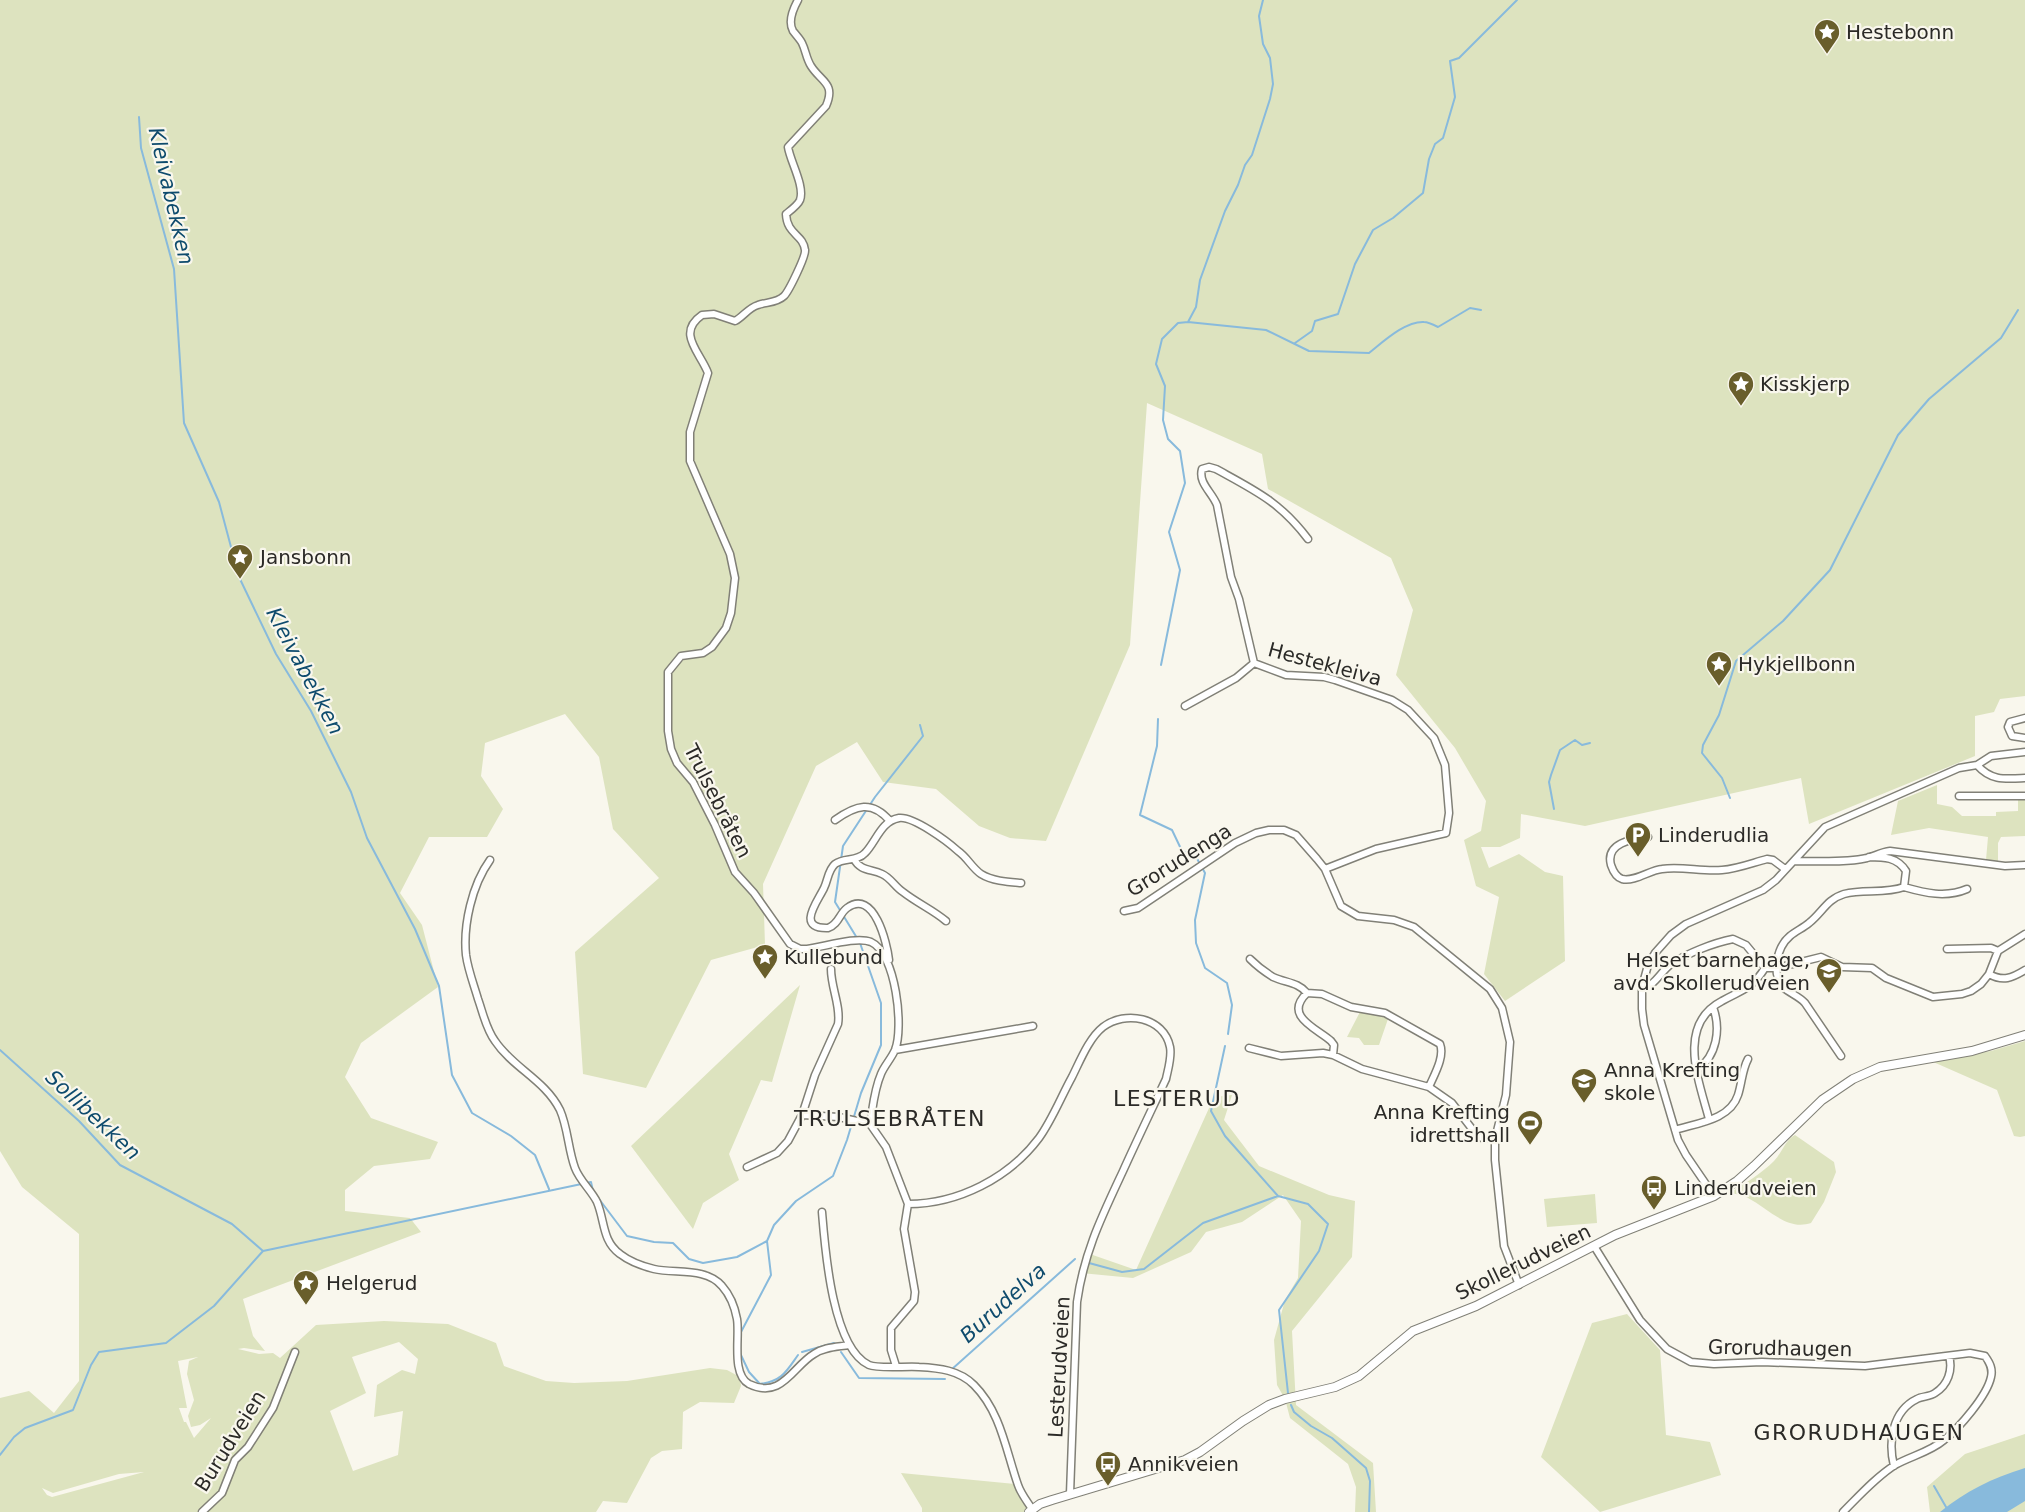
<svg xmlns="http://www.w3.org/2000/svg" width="2025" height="1512" font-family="'DejaVu Sans',sans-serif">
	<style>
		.green { fill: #dde3bf; fill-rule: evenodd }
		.water { fill: #88badc }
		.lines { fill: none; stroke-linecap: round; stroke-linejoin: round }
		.stream { stroke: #88badc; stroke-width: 2 }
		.minor-casing { stroke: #818077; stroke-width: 9 }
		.tertiary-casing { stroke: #818077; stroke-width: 10 }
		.minor { stroke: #fff; stroke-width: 6 }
		.tertiary { stroke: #fff; stroke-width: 8 }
		.labels { text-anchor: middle; stroke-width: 4.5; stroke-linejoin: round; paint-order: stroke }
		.poi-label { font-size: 20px; fill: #2b2a27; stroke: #f9f7ed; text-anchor: start }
		.street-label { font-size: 20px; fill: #2b2a27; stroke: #f9f7ed }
		.water-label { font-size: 21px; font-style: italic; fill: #0e4b6d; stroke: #f9f7ed }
		.quarter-label { font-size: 22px; letter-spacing: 1.5px; fill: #2b2a27; stroke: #f9f7ed }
	</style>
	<rect width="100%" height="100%" fill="#f9f7ed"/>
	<path class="green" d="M0,0H2025V696L2000,699L1994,712L1975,716V756L1809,824L1801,778L1585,826L1521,814L1520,838L1500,847H1481L1489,868L1519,854L1545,872L1563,876L1565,961L1505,1001L1484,974L1499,897L1476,886L1464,840L1481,831L1486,801L1455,748L1396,675L1413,610L1391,558L1268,489L1262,454L1147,403L1130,645L1046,841L1010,838L979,826L936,789L883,782L857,742L816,766L763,884L765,945L711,960L646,1088L583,1074L575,952L659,878L613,829L599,757L565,714L485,743L481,776L503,809L487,837H429L400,893L422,925L438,987L361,1043L345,1077L371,1118L438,1142L430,1159L374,1166L345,1190V1211L410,1218L421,1232L243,1299L253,1336L265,1351L244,1348L238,1349L259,1354L273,1353L280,1358L316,1325L384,1321L448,1324L496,1343L504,1366L546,1381L574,1383L627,1381L710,1368L727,1370L740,1377L741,1386L734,1403L700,1402L683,1412L682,1449L662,1451L651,1458L627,1503L603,1501L596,1512H0V1398L29,1391L54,1413L79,1381V1234L22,1187L0,1151ZM399,1342L418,1359L415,1374L402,1370L377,1385L374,1417L403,1411L398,1455L353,1471L330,1411L366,1393L352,1357ZM198,1357L189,1361L187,1374L194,1400L188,1416L191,1427L200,1425L211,1418L194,1438L186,1422H184L179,1408H187L178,1361ZM144,1472L52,1497L47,1495L42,1488L53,1493L119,1474Z
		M1937,785V804L1952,807L1962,816H1996V812L2018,811V798H2025V836L2001,837L1998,843V862L1986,860L1988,837L1929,828L1891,835L1898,801Z
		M800,985L772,1082L761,1080L729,1154L739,1180L703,1203L693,1229L631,1146Z
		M1361,1010L1375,1012L1388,1019L1379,1045H1364L1359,1038L1347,1037Z
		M2025,1041V1136L2020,1137L2014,1136L1997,1090L1931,1061L1991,1051Z
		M1232,1095L1224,1120L1259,1166L1329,1195L1355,1201L1352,1257L1292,1331L1296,1405L1373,1463L1376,1512H1355L1356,1487L1348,1464L1290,1418L1285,1399L1277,1385L1274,1340L1285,1300L1298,1278L1301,1221L1283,1195L1242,1222L1206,1232L1191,1252L1133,1278L1081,1273L1087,1253L1136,1270L1214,1097Z
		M1795,1135L1834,1162L1836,1172L1824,1202L1811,1223C1787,1231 1769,1209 1748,1198C1743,1195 1736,1194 1730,1193C1745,1183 1761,1174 1774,1161C1782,1153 1785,1140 1795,1135Z
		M1595,1194L1597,1223L1547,1227L1544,1199Z
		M1627,1314L1660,1350L1666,1435L1710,1442L1721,1475L1600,1512L1541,1457L1592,1323Z
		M2025,1434V1512H1930L1927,1487L1965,1454Z
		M901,1473L1015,1484L1032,1509L1030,1512H922V1508Z"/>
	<path class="water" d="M2025,1468V1501L2007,1512H1940C1966,1491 1992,1478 2025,1468Z"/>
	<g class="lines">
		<path class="stream" d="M139,117L141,148L174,269L184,423L219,502L239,577L276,654L311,711L351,792L367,838L415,929L439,986L452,1075L472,1113L511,1136L535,1155L549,1189
			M1188,322L1266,330L1309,351L1369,353C1383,342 1405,321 1424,322C1428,322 1434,325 1438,327L1470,308L1481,310
			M1295,343L1312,331L1315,321L1338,314L1355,264L1373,230L1393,218L1423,193L1429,159L1435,144L1443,138L1455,97L1450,61L1459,58L1517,0
			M1161,665L1180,570L1169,532L1185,483L1180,451L1168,439L1163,420L1165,386L1156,364L1162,339L1178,323L1188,322L1196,307L1200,280L1225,211L1238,185L1245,165L1252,155L1270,99L1273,84L1270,58L1263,44L1259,16L1263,0
			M1158,719L1157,746L1140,815L1172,830L1182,851L1195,855L1205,873L1195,920L1196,943L1205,968L1227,983L1232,1005L1228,1034
			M1730,798L1722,778L1702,753L1703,745L1719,715L1736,661L1783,621L1830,570L1898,435L1929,399L2001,338L2018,310
			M1554,809L1549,782L1551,775L1560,750L1575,740L1582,745L1590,743
			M857,938L835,902L843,846L875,797L923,736L920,725
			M1225,1046L1211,1111L1225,1136L1278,1196
			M0,1050L79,1121L120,1165L232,1224L263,1251
			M596,1195L627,1236L654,1242L673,1243L689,1259L703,1263L737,1257L767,1241L774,1225L796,1201L833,1176L847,1140L861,1093L881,1045V1003L860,943
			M1089,1263L1122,1272L1144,1269L1203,1223L1278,1196L1308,1204L1328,1224L1319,1251L1279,1310L1288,1393
			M740,1338L741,1332L771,1275L767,1241
			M802,1352L834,1343L837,1345
			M841,1352L859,1378L945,1379
			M740,1353L749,1372L760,1384C782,1381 786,1372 798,1355
			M951,1370L1075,1259
			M1291,1405L1294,1412L1311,1426L1332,1438L1366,1468L1370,1481L1369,1512
			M0,1455L14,1437L25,1428L73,1410L91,1365L99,1352L166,1343L214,1306L263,1251L591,1182L593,1191
			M1934,1486L1946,1507"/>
		<g class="minor-casing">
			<path id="minor" d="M798,0C793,9 788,22 793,31C796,35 800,39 802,43C806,51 806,58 811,66C821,82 836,83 826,106L788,147C790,161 805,186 800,200C798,205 791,210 786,214C787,235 803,234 805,250C806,256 789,291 784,296C777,303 766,302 758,305C748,308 743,317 735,321L714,314L702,315C676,333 700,352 708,373L690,432V461L730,554L735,578L731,613L726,628L712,647L703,653L681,656L668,672V731L671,749L677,763L693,782L715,825L735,872L754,893L790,944L800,949H807C824,947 856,936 871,942C896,953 904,1028 895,1050C891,1059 884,1066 881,1074C874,1090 873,1107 870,1124L886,1147L908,1204L904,1229L915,1292L914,1301L891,1328V1350L896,1366
				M1308,539C1280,502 1256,491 1216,469L1209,467L1202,469C1198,483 1212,492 1217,505L1231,577L1239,599L1254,663L1286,675L1324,677L1335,680L1392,700L1408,710L1434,738L1445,765L1449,813L1446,833L1376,849L1325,869
				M1185,706L1236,678L1254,663
				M2025,718L2010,722L2008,727L2012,736L2025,738
				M1977,765C1991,781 2005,779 2025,778
				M1959,796H2025
				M835,820C856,805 872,800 890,821
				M1648,837C1632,839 1605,843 1611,865C1613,871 1616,877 1622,879C1635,882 1650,870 1662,869C1682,866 1702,872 1722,870C1737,869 1752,863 1767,859L1773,860L1785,869
				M854,859C860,871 871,869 882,874C891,878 895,887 903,892C917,903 933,910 946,921
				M490,860C472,885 463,925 466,955C468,970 474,985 478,999C483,1013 486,1029 495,1041C513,1068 545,1080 560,1110C568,1128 568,1149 575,1168C580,1181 591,1190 597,1202C605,1221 602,1241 620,1254C629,1261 642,1266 654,1269C675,1274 706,1267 722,1286C730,1295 735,1308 737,1319C740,1337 731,1374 749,1384C782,1400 793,1366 814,1354C824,1347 837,1347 849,1345
				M1794,861C1818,861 1844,863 1867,858C1875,856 1881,852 1890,851L2005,866L2025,865
				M1904,887C1925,893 1946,898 1967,889
				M1124,911L1138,908L1235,843L1256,833L1269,830H1284L1296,835L1317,859L1325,869L1341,906L1358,916L1394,920L1414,927L1490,989L1502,1008L1510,1042L1506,1095L1495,1139V1160L1504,1246L1519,1285
				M1998,951L2025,934
				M1250,959C1257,966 1265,972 1273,977C1286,983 1298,982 1307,993
				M889,960C887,943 874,888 847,908C839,914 839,924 828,928C795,929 818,901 824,888C828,880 828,870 835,864C844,857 857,862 865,853C876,842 881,821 899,818C913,816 947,841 958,851C967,857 972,868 981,874C992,881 1008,882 1021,883
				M1989,974C2003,982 2012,978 2025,970
				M1642,987C1654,988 1661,971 1671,964C1688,953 1713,943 1733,939L1746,945L1765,968H1777L1821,957L1842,967L1872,968L1886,978L1933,997L1962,994L1971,991L1981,984L1989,974L1998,951L1991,948L1947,949
				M1249,1048L1281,1056L1323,1053L1333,1055L1362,1069L1429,1087L1452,1103L1476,1134L1482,1138L1495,1139
				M895,1050L1033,1026
				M1333,1055L1334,1045L1331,1041C1316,1028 1283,1016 1307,993L1322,994L1351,1007L1385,1013L1440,1044C1445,1057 1434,1075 1429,1087
				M1841,1056L1805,1003C1799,996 1789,993 1783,987C1771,973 1777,947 1790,936C1796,931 1803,928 1809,923C1822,913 1827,899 1844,894C1864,889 1885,894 1904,887L1906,871C1897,857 1884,857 1869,857
				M1697,1070C1717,1056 1721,1029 1713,1007
				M802,1115L839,1117L870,1124
				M1709,1119C1699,1081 1676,1025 1722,1001C1743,989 1751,990 1765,968
				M1675,1130C1697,1123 1730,1120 1738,1095C1742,1083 1742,1070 1748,1059
				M747,1167L777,1153L788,1141L802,1115L815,1075L838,1024C841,1006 831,988 831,969
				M1714,1196L1686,1155L1678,1140L1644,1025L1642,1009V987L1648,965L1655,953L1671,935L1686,924L1763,890L1776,880L1825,827L1959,768L1977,765L1991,756L2025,752
				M908,1204C958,1204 1009,1178 1039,1138C1052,1120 1061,1097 1072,1077C1080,1061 1089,1038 1103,1027C1125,1010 1164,1017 1170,1047C1172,1057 1168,1069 1166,1079C1152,1109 1137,1140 1123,1171C1102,1216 1084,1252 1077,1302L1070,1494
				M822,1212C825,1248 832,1348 869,1365C878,1369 907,1366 919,1367C939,1368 959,1370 974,1385C1001,1412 1006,1451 1018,1485C1021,1494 1027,1501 1032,1509
				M1594,1246L1640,1320L1667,1349L1691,1362L1714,1364L1762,1362L1865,1366L1970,1353L1985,1356C1990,1363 1993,1369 1991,1377C1987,1396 1959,1428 1944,1440C1930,1452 1911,1456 1895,1465C1876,1477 1859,1496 1843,1512
				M1894,1466C1888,1442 1892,1411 1917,1399C1922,1396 1930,1397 1935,1393C1948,1385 1953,1370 1949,1356
				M202,1512L222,1493L235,1460L248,1447L273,1408L295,1352"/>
		</g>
		<g class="tertiary-casing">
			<path id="tertiary" d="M1029,1512L1040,1504L1052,1500L1185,1460L1200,1452L1243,1421L1269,1405L1285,1399L1335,1387L1359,1376L1413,1331L1476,1306L1615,1235L1714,1196L1737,1181L1754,1166L1822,1100L1853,1079L1880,1067L1972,1051L2025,1035"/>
		</g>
		<use href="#minor" class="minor"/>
		<use href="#tertiary" class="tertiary"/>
	</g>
	<defs>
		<g id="sight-pin" transform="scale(1.35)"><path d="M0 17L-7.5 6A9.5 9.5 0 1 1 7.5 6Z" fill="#695e2b" stroke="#f9f7ed"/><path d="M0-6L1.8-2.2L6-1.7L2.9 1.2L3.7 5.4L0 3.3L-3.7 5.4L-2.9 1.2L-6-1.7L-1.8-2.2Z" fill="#fff"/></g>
		<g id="parking-pin" transform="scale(1.35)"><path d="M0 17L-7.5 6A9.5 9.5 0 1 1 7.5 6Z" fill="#695e2b" stroke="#f9f7ed"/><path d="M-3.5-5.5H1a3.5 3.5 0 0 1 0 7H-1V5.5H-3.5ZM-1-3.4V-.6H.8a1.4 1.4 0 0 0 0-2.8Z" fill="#fff"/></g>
		<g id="school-pin" transform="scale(1.35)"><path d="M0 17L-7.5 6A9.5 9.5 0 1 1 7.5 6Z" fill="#695e2b" stroke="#f9f7ed"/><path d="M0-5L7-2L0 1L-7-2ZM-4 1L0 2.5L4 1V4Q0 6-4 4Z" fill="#fff"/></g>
		<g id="stadium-pin" transform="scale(1.35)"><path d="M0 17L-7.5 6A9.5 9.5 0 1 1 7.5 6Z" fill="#695e2b" stroke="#f9f7ed"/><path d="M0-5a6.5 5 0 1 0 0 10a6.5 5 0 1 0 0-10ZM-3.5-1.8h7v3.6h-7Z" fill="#fff"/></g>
		<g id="bus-pin" transform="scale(1.35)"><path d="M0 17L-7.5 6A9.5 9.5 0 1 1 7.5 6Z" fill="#695e2b" stroke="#f9f7ed"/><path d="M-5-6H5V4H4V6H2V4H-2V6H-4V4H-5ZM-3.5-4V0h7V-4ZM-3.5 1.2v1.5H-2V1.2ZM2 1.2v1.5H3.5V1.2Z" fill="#fff"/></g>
	</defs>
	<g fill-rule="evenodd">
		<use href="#sight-pin" x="1827" y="32"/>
		<use href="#sight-pin" x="1741" y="384"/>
		<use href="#sight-pin" x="240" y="557"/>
		<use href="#sight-pin" x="1719" y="664"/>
		<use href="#parking-pin" x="1638" y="835"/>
		<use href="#sight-pin" x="765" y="957"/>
		<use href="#school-pin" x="1829" y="971"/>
		<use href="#school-pin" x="1584" y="1081"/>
		<use href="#stadium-pin" x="1530" y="1123"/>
		<use href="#bus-pin" x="1654" y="1188"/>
		<use href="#sight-pin" x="306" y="1283"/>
		<use href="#bus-pin" x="1108" y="1464"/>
	</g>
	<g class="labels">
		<g class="poi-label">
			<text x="1846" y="39">Hestebonn</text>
			<text x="1760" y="391">Kisskjerp</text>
			<text x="260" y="564">Jansbonn</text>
			<text x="1738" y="671">Hykjellbonn</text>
			<text x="1658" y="842">Linderudlia</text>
			<text x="784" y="964">Kullebund</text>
			<text x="1810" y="967" text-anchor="end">Helset barnehage,<tspan x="1810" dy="23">avd. Skollerudveien</tspan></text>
			<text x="1604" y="1077">Anna Krefting<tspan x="1604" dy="23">skole</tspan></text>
			<text x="1510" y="1119" text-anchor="end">Anna Krefting<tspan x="1510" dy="23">idrettshall</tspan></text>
			<text x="1674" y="1195">Linderudveien</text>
			<text x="326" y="1290">Helgerud</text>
			<text x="1128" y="1471">Annikveien</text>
		</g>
		<g class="street-label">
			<text transform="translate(1325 664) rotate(15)" y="7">Hestekleiva</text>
			<text transform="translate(718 801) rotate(63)" y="7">Trulsebråten</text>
			<text transform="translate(1179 860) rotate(-32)" y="7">Grorudenga</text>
			<text transform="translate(1523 1262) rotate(-26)" y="7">Skollerudveien</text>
			<text transform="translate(1780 1348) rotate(1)" y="7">Grorudhaugen</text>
			<text transform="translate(1059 1367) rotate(-87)" y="7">Lesterudveien</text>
			<text transform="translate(230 1441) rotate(-58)" y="7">Burudveien</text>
		</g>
		<g class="water-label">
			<text transform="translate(171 196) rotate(77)" y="7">Kleivabekken</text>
			<text transform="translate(305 671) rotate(62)" y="7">Kleivabekken</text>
			<text transform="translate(93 1115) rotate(43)" y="7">Sollibekken</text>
			<text transform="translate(1003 1303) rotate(-42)" y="7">Burudelva</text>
		</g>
		<g class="quarter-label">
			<text x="1177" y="1106">LESTERUD</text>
			<text x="890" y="1126">TRULSEBRÅTEN</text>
			<text x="1859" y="1440">GRORUDHAUGEN</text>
		</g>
	</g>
</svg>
